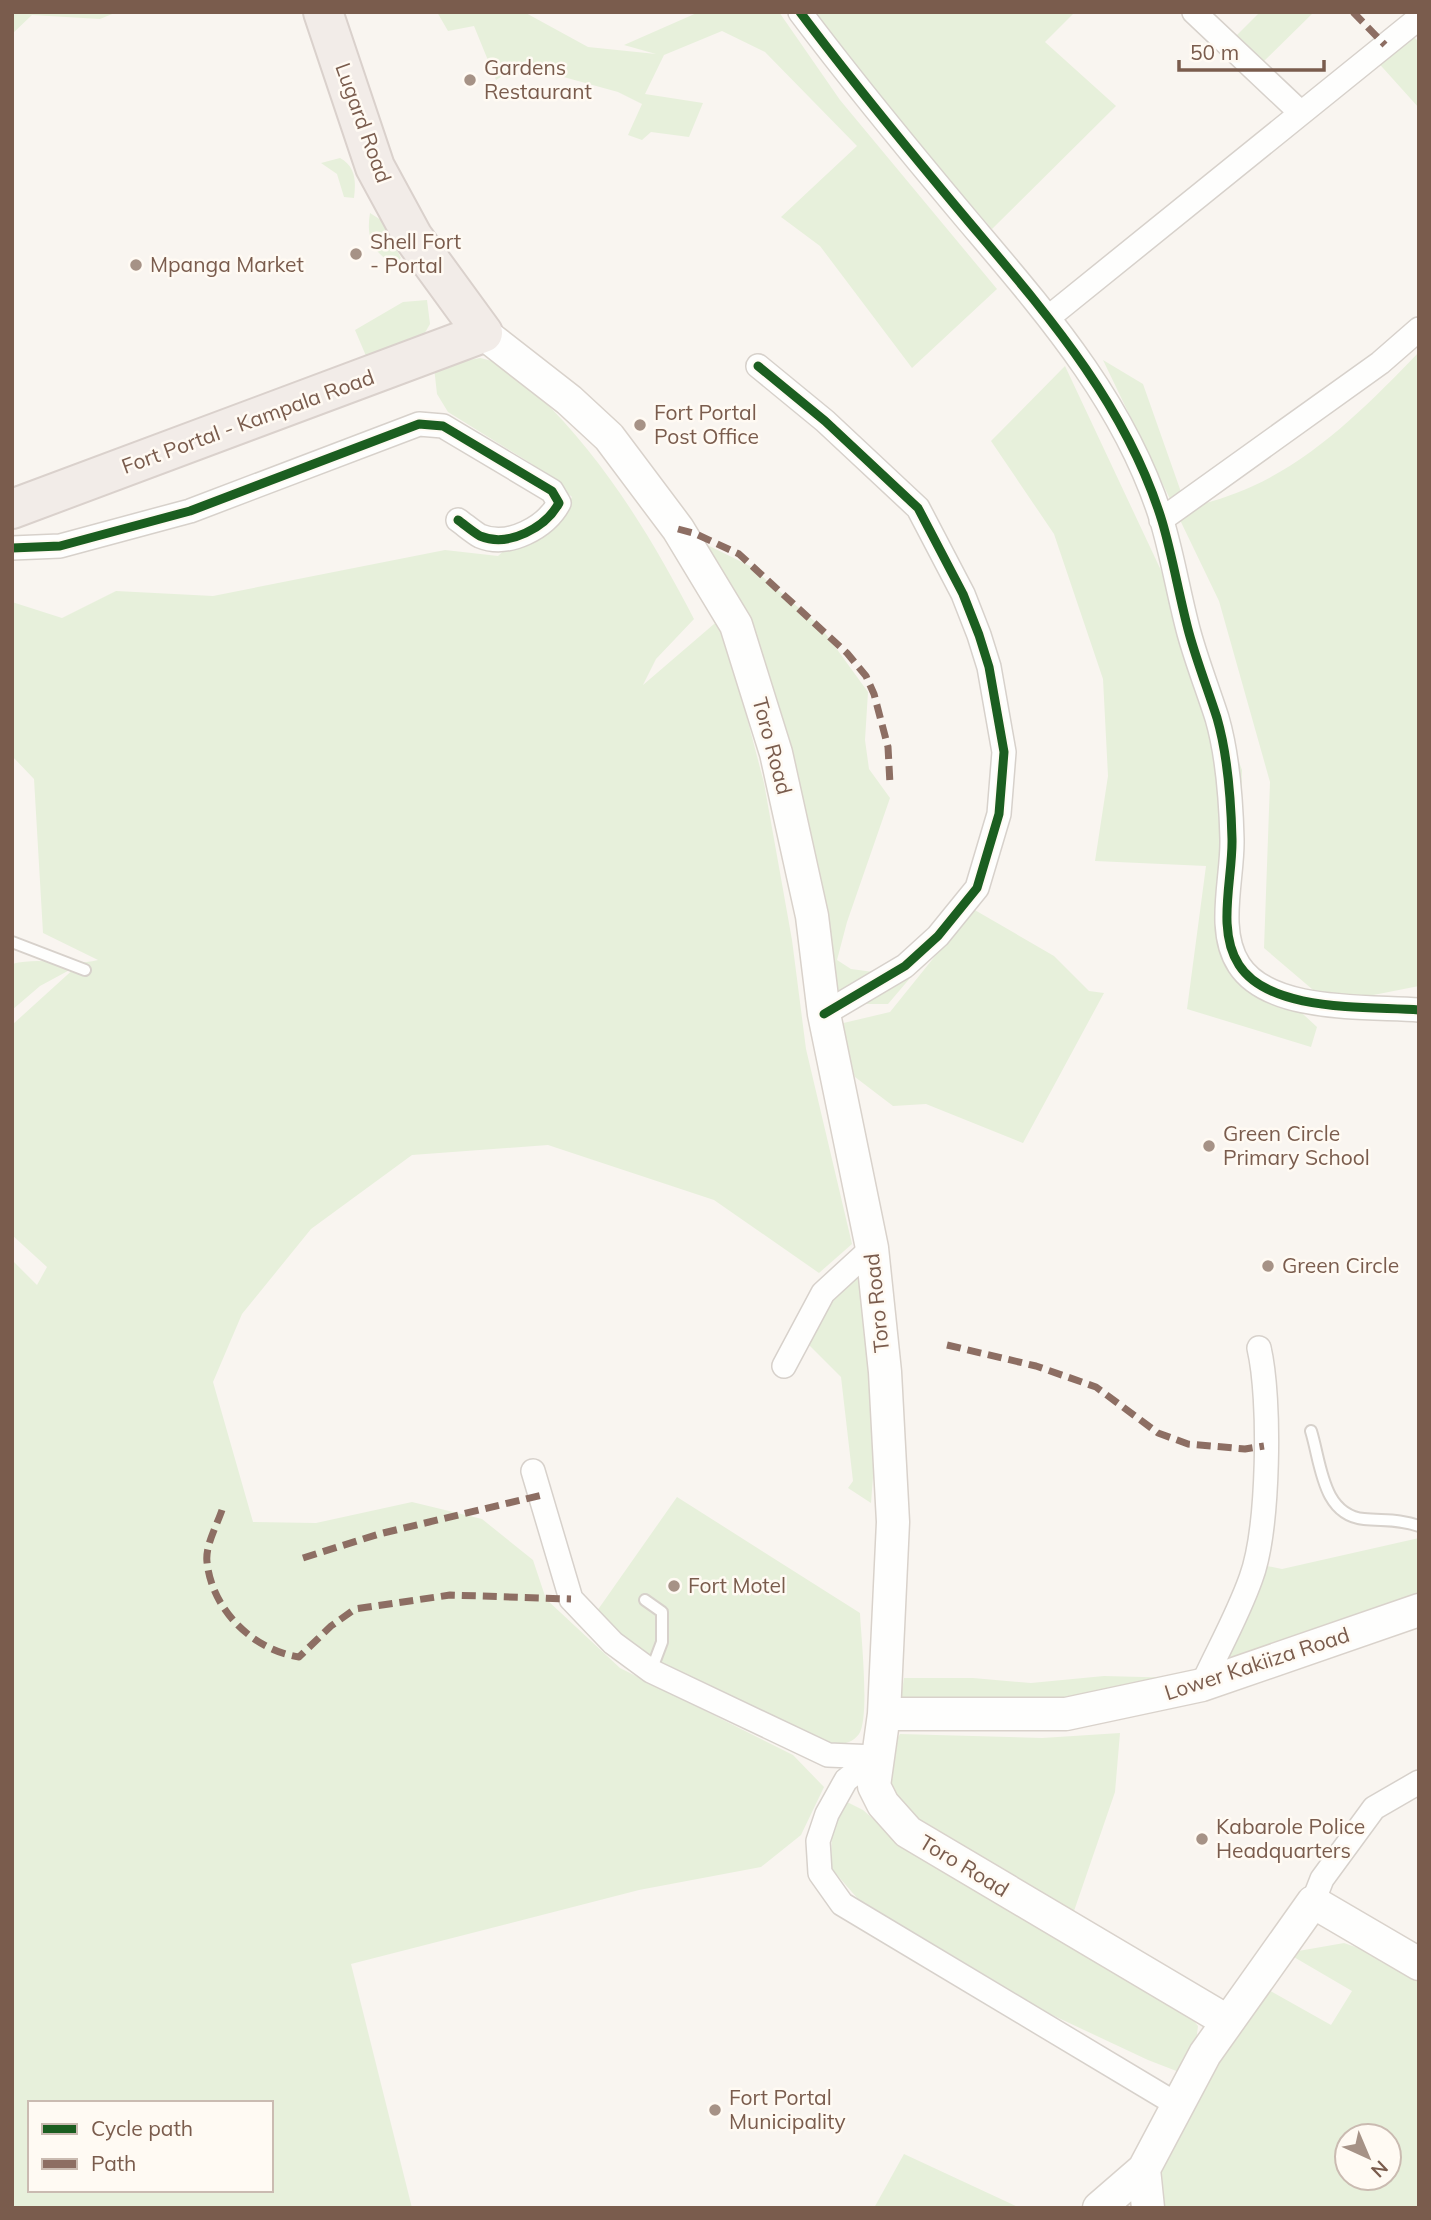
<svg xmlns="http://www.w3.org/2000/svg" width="1431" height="2220" font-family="Mulish,sans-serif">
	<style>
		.green { fill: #e7f0db; fill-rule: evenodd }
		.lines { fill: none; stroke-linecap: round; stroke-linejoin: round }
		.service-casing { stroke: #d7d1cb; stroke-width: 14 }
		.minor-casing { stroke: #d7d1cb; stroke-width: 26 }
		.secondary-casing { stroke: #d9d2cb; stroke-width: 35 }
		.trunk-casing { stroke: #dad1cc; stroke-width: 42 }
		.service { stroke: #fefefd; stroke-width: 10 }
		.minor { stroke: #fefefd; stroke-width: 23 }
		.secondary { stroke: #fefefd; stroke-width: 32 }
		.trunk { stroke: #f2ece8; stroke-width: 38 }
		.quiet { stroke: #8d6e63; stroke-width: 7; stroke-dasharray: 14 7; stroke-linecap: butt }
		.cycleway-casing { stroke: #fffaf3; stroke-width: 13 }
		.cycleway { stroke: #1b5e20; stroke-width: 9 }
		.poi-dot { fill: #a69286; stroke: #fffaf3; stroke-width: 2.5 }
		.labels { text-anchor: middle; stroke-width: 5; stroke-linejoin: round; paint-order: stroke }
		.poi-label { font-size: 21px; fill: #7a5c4d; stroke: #fffaf3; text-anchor: start }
		.street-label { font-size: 21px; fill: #7a5c4d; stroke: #fffaf3 }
	</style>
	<rect width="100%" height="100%" fill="#f9f5f0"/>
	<path class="green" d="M12,12H117L100,19L32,15L12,34Z
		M437,12H524L588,47L656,54L624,45L699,12H779L840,100L997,289L912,368L820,246L781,217L857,146L765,52L722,31L664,55L645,94L703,103L689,137L651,132L642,140L628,135L642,104L618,92L520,65L496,80L474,26L448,31Z
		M814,12H1075L1045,42L1116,106L992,229L864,84Z
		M1260,12H1314L1262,63L1235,37Z
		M1409,32L1419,42V108L1374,58Z
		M340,158C356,167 356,181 354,198L344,197L337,174L321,163Z
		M370,213L381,220L401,258L394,264C372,252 366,237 370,213Z
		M427,300L430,324L419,343L372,370L355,330L403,302Z
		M1419,352V986L1338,1002L1319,995L1264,948L1270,782L1219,601L1103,360L1143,384L1187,509C1209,502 1232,496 1253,486C1318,456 1370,403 1419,352Z
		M480,358C487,360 495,361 501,364C514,370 527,385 538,395C604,459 652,538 694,619L656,659L643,685L721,618L764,783L792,940L806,1049L852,1244L819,1273L714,1200L548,1145L412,1155L311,1229L242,1314L213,1382L253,1522L316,1523L412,1502L482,1519L533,1560L546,1599L620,1668L793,1755L824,1787L801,1835L761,1867L639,1890L351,1964L412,2208H12V1260L37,1285L47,1267L12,1235V1025L77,966L40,986L12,1010V964C41,956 70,967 98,960L43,933L34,779L12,756V602L62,618L116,591L213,596L445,550L498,556C521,534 553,523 572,497L532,464L448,412L437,394L434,367ZM30,2103H271V2190H30Z
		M1065,366L1181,613L1242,770L1237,953L1317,1027L1311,1047L1187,1009L1206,866L1095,861L1108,776L1103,679L1054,534L991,441Z
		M689,536L750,566L820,626L868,692L865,740L869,769L890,798L847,922L837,960L851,969L911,977L888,1004H822L779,778Z
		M973,909L1054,956L1089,991L1104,993L1023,1143L926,1104L893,1106L855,1077L835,1025L890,1012Z
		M856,1258L881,1377L871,1503L848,1488L853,1481L841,1377L798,1334Z
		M677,1497L860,1613C861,1636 870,1718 859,1734C849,1748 832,1744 818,1741L635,1651L597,1611Z
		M1419,1538V1602L1215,1672L1267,1566L1282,1569Z
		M1104,1676L1182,1678L1078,1703L900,1702L904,1678H973L1031,1683Z
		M1120,1733L1115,1792L1074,1911L915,1824L894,1795L886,1758L900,1734L1042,1738Z
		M847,1802L863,1810L913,1854L1177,2001L1198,2026L1194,2059L1179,2072L1148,2060L1050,2014L858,1899L831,1868L832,1825Z
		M1344,1943L1419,1969V2208H1151V2171L1260,1985L1331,2025L1352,1991L1287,1953ZM1347,2136H1389V2178H1347Z
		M904,2154L1020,2208H874Z"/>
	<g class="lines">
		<g class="service-casing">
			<path id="service" d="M12,942L85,970
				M1311,1431C1321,1463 1322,1515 1364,1519C1383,1521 1400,1519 1419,1526
				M645,1600L662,1612V1642L651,1671"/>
		</g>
		<g class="minor-casing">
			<path id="minor" d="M800,12C854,84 911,153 969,222C1046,313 1126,404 1162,521C1173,558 1179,596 1189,633C1197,662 1208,690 1217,718C1228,756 1231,800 1232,839C1233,878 1216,930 1239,965C1270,1013 1367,1006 1419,1010
				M1194,12L1300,112
				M1049,317L1419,18
				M758,366L825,421L918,508L963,594L979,635L989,667L1004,752L999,814L977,888L938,936L905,966L824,1014
				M1161,520L1380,363L1419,329
				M12,548L60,546L190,511L419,424L443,426L552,491L559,503C546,527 509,548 480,536C473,532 465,525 458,520
				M784,1366L823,1293L872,1248
				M533,1471L571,1599L613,1643L651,1671L828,1755L876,1757
				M1202,1685C1218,1650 1238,1615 1251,1578C1269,1529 1271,1399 1259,1348
				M876,1757L846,1780L827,1814L818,1841L820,1873L842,1904L1176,2104
				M1313,1902L1322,1879L1374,1808L1419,1782"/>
		</g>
		<g class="secondary-casing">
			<path id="secondary" d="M483,333L569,400L609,437L678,529L736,625L776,753L812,916L824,1014L872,1248L885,1372L893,1522L884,1714L874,1786L883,1804L908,1832L1227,2021
				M884,1714H1066L1202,1685L1419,1610
				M1144,2169L1148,2208
				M1099,2208L1144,2169L1205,2054L1313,1902L1419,1964"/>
		</g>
		<g class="trunk-casing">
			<path id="trunk" d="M12,509L483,333L413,237L375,167L323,12"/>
		</g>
		<use href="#service" class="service"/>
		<use href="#minor" class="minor"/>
		<use href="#secondary" class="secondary"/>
		<use href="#trunk" class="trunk"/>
		<path class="quiet" d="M1353,12L1385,45
			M678,529L696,534L739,554L847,653L866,676L874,694L888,747L890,784
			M947,1345L1036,1366L1096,1387L1158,1433L1188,1444L1245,1449L1264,1446
			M222,1510C217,1525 205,1546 207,1562C212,1610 253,1650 299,1657L331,1626L355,1609L450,1595L571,1599
			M303,1558L379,1534L542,1495"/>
		<g class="cycleway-casing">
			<path id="cycleway" d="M800,12C854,84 911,153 969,222C1046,313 1126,404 1162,521C1173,558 1179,596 1189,633C1197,662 1208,690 1217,718C1228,756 1231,800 1232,839C1233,878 1216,930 1239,965C1270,1013 1367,1006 1419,1010
				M758,366L825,421L918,508L963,594L979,635L989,667L1004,752L999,814L977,888L938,936L905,966L824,1014
				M12,548L60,546L190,511L419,424L443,426L552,491L559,503C546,527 509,548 480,536C473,532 465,525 458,520"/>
		</g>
		<use href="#cycleway" class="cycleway"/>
	</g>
	<g class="poi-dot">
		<circle cx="470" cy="80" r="7"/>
		<circle cx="356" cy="254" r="7"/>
		<circle cx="136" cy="265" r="7"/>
		<circle cx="640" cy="425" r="7"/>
		<circle cx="1209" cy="1146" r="7"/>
		<circle cx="1268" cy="1266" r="7"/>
		<circle cx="674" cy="1586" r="7"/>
		<circle cx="1202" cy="1839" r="7"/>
		<circle cx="715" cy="2110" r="7"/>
	</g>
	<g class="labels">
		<g class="poi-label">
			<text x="484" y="75">Gardens<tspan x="484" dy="24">Restaurant</tspan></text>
			<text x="370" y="249">Shell Fort<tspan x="370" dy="24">- Portal</tspan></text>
			<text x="150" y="272">Mpanga Market</text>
			<text x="654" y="420">Fort Portal<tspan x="654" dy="24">Post Office</tspan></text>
			<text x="1223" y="1141">Green Circle<tspan x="1223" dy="24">Primary School</tspan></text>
			<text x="1282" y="1273">Green Circle</text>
			<text x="688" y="1593">Fort Motel</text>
			<text x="1216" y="1834">Kabarole Police<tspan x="1216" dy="24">Headquarters</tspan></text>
			<text x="729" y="2105">Fort Portal<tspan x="729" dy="24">Municipality</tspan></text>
		</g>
		<g class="street-label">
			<text transform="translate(363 123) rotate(70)" y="7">Lugard Road</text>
			<text transform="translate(248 422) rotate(-20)" y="7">Fort Portal - Kampala Road</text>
			<text transform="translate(772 746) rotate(75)" y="7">Toro Road</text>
			<text transform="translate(877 1303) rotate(-96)" y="7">Toro Road</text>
			<text transform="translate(1257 1664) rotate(-18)" y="7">Lower Kakiiza Road</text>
			<text transform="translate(964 1866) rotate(31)" y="7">Toro Road</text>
		</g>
	</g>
	<rect width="1431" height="2220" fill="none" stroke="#7a5c4d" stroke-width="28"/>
	<rect x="28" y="2101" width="245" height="91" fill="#fffaf3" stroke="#cabbb1" stroke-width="2"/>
	<rect x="42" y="2124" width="35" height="10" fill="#1b5e20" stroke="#cabbb1" stroke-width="2"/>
	<text x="91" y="2136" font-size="21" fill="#7a5c4d">Cycle path</text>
	<rect x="42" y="2159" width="35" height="10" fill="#8d6e63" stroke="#cabbb1" stroke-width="2"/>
	<text x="91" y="2171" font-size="21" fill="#7a5c4d">Path</text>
	<g transform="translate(1368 2157) rotate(136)"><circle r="33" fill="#fffaf3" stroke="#cabbb1" stroke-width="2"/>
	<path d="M0-5L12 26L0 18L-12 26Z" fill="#a69286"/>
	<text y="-10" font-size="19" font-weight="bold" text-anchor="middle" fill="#7a5c4d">N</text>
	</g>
	<path d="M1179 60v10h145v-10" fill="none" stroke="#7a5c4d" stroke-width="3.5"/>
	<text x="1190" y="60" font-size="21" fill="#7a5c4d" stroke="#fffaf3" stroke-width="5" paint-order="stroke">50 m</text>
</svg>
